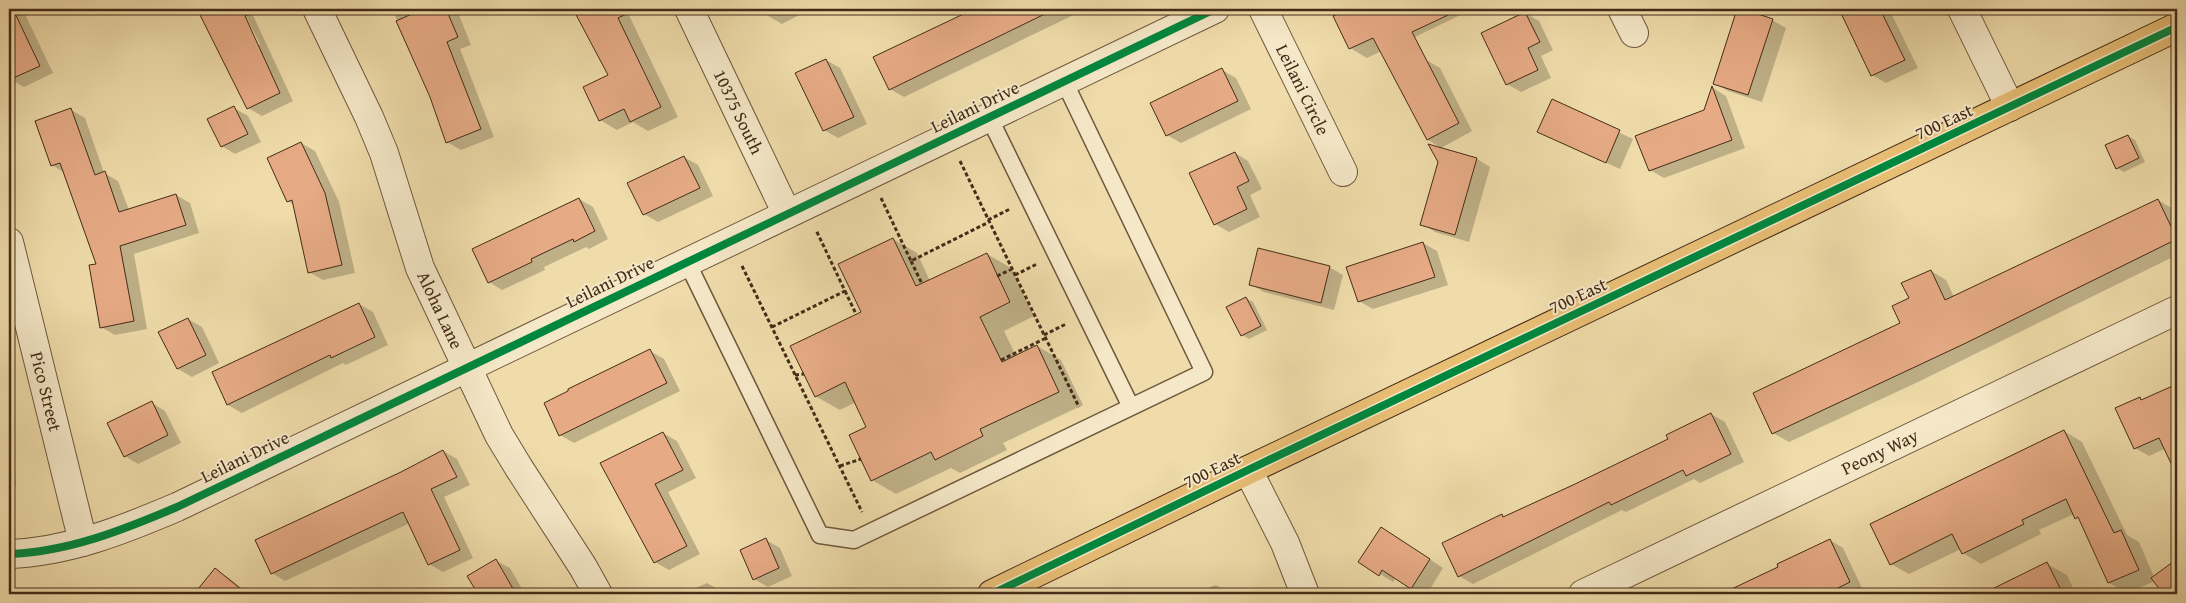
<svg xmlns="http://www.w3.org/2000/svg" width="2186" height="603" font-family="'Gentium Book Plus',serif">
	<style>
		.shadow { fill: #0003 }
		.building { fill: #e6ab85; stroke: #442b18 }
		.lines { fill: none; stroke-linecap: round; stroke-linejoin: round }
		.lane-casing { stroke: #6f573c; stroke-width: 19 }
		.street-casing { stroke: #6f573c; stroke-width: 30 }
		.primary-casing { stroke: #442b18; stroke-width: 30 }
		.path { stroke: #442b18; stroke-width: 3; stroke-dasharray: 4 2.5; stroke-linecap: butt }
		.lane { stroke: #f5e8c8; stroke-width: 16 }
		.street { stroke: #f5e8c8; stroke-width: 28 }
		.primary { stroke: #e8be75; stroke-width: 28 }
		.cycleway-casing { stroke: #f5e8c8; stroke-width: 11 }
		.cycleway { stroke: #00873e; stroke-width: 8 }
		.labels { text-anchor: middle; stroke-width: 4; stroke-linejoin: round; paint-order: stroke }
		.street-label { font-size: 18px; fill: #442b18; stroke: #f5e8c8 }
	</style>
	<rect width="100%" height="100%" fill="#efdcaa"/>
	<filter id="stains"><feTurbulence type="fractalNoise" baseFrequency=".004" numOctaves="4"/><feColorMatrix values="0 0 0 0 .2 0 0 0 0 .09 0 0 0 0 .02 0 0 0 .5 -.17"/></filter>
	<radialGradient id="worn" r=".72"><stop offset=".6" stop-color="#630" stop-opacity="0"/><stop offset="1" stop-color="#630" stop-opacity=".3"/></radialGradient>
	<path class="shadow" d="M9,9H26L23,10L53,73L24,87L10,79L9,76Z
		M200,9H240L257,45L260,44L242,9H250L293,101L262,116L248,108Z
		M392,9H472L459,15L471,45L460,49L494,137L461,150L447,142L431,96Z
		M576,9H626L678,117L648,131L633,122L617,130L600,120L609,76Z
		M764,9H811L782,24L768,16Z
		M977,9H1086L904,97L890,89L875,58Z
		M1350,9H1473L1392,48L1390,47L1367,58L1350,48L1335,16Z
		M1738,9L1772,20L1786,28L1762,102L1728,91L1714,83Z
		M1840,9H1889L1918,68L1886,83L1872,75Z
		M1525,13L1539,21L1553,50L1541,56L1551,78L1521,92L1507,84Z
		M826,60L840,68L867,124L838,138L824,130Z
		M1426,60L1440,68L1472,131L1441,148L1428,140Z
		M1222,70L1236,78L1251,109L1181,143L1167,135Z
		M1713,88L1726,96L1745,148L1664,178L1650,170L1705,111Z
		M1552,101L1633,139L1620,169L1539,132Z
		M234,108L248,116L261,142L235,154L222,146Z
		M71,110L85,118L104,173L118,181L129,210L176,195L190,203L199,233L134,254L147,329L115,335L101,327L98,265L65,173L52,165Z
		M2128,136L2135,140L2145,162L2124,172L2117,168L2107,146Z
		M301,143L315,151L339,202L355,273L323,280L309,272L294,205L288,201Z
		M1235,153L1248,161L1262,189L1250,195L1260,217L1229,232L1215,224Z
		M684,157L698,165L713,196L658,222L644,214Z
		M1477,159L1490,167L1469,242L1435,232L1422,224L1439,162Z
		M579,199L593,207L608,239L589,249L586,247L544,267L545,270L502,290L489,282Z
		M2158,200L2173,209L2177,218V255L1918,382L1789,442L1773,433L1755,394L1901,324L1910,299L1931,271L1946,280L1954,297Z
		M893,239L917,253L930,281L987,254L1011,268L1034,316L1004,331L1016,356L1037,346L1061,360L1083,405L1003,443L1007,450L960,473L951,468L896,494L872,480L868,427L856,402L840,410L815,396L863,312Z
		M1423,243L1437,251L1448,285L1373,309L1359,301Z
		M1329,267L1343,275L1334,310L1264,292L1250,284Z
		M1246,298L1253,302L1267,330L1249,339L1242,335Z
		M359,304L373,312L388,345L346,365L343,363L242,413L228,405L213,373Z
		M188,319L202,327L219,363L192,377L178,369L160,333Z
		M650,351L664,359L680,391L574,443L560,435L570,392Z
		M2177,385V452L2169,447L2149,456L2135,448L2140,398L2144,401Z
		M152,403L165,411L181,443L138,464L125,456Z
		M1711,414L1725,422L1744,462L1700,483L1694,479L1626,512L1622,510L1473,584L1459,576L1502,515L1505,517L1669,440Z
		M2064,431L2082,442L2127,535L2139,542L2154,577L2177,561V594H2165L2155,581L2127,593L2109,583L2081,521L2074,514L2039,530L2041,534L1981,564L1963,553L1961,549L1909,574L1891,564Z
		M663,433L677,441L696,478L668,492L700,554L669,570L655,562L602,464Z
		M9,448L13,451L16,485L9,486Z
		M443,451L457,459L470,485L444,497L473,558L443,572L429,564L410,523L285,581L272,573L402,473Z
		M1395,536L1443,568L1427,594H1423L1396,578L1393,582L1380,574Z
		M766,540L780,548L792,576L768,587L754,579Z
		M1830,540L1843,548L1863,590L1855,594H1724Z
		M496,561L510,568L525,594H479L469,576Z
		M2047,564L2067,575L2076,594H1992L2015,583Z
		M215,570L229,578L249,594H191L197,587L200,589Z
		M707,583L721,591L723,594H682Z
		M1216,585L1231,594H1190Z"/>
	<path class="building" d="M9,9H13L40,66L9,80Z
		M197,9H260L245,16L280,93L247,109Z
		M423,9H446L458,37L447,42L481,129L446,143L430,97L396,21Z
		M573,9H637L618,18L661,107L630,122L624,109L599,121L583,87L608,75Z
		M974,9H1055L889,90L873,57Z
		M1347,9H1461L1412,32L1459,123L1427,140L1373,38L1349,49L1333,16Z
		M1737,9H1743L1773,19L1748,95L1713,84Z
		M1839,9H1880L1905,60L1871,76Z
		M1525,12L1540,42L1528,48L1538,70L1506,85L1481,33Z
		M826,59L854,117L823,131L795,73Z
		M1222,68L1238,101L1166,136L1150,103Z
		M1712,86L1732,140L1649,171L1635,136L1704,110Z
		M1552,99L1620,130L1606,163L1537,132Z
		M234,106L248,134L221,147L207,119Z
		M71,108L95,175L105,171L119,212L176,194L186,225L120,246L134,321L100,328L89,265L96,264L60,163L51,166L35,121Z
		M2128,135L2139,158L2116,169L2105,145Z
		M301,142L325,193L342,265L308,273L292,200L287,202L267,158Z
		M1428,144L1477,158L1455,235L1420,225L1438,162Z
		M1235,152L1249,181L1237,187L1247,209L1214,225L1189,173Z
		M684,156L700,188L643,215L627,183Z
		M579,198L595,231L574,242L573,239L531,259L532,262L488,283L472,249Z
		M2158,199L2177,239L1966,343L1772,434L1753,393L1900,323L1892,306L1909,298L1901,283L1931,270L1945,300Z
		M893,238L916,286L987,253L1010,302L980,317L1002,362L1037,345L1059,392L980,429L983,436L935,460L931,452L871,481L849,435L866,427L845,382L815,397L790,346L861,312L838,264Z
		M1423,242L1435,277L1358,302L1346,267Z
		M1258,248L1330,266L1321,303L1249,285Z
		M1246,297L1261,326L1241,336L1226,307Z
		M359,303L375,337L331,358L330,355L227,405L212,372Z
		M188,318L206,355L177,369L158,332Z
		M650,349L667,383L559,436L544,403L568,391V389Z
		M2177,384V476L2159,438L2134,449L2115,408L2140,397L2141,400Z
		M152,401L168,435L124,457L107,423Z
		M1711,413L1731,454L1686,476L1683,470L1611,505L1609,502L1458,577L1442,543L1502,514L1503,517L1573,485L1668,439L1666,435Z
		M2064,430L2114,533L2121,530L2139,570L2108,583L2078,517L2075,519L2066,499L2022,520L2024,524L1962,554L1952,534L1890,565L1870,524Z
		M663,432L683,470L655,484L687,546L654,563L600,463Z
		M443,450L457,477L431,489L460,550L428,565L403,512L271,574L255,540L401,472Z
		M1381,527L1430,559L1411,589L1382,570L1379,576L1358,562Z
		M766,538L779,568L753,580L740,550Z
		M1830,539L1850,582L1826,594H1721L1778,567L1777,564Z
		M496,559L516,594H478L467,576Z
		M2177,559V594H2163L2151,578Z
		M2047,562L2063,594H1982Z
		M215,568L247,594H194Z"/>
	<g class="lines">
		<g class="lane-casing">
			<path id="lane" d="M989,117L1131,407
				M687,262L820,535L854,540L1204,372L1064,81"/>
		</g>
		<g class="street-casing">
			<g id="street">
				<path id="s1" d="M317,9L369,117L384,153L420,268L499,435L519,468L583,567L598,594"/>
				<path id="s2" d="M689,9L787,214"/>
				<path id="s3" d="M1263,9L1343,172"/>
				<path d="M1622,9L1634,33"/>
				<path d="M1962,9L2010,107"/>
				<path id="s4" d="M9,242L83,542"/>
				<path d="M1248,470L1285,543L1305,594"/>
				<path d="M9,554C68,552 123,530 177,507L1215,9"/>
				<path id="s5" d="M1583,594L2177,310"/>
			</g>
		</g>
		<g class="primary-casing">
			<path id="primary" d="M992,594L1248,470L2177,27"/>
		</g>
		<path class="path" d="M960,161L1079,407
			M881,198L911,261L989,222
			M988,220L1010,209
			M911,261L922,284
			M742,266L862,512
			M1015,275L1037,264
			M997,276L1012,269
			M845,291L856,314
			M772,327L845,291L816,230
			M1044,335L1066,324
			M1001,360L1046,338
			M795,375L804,374
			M840,466L861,459"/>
		<use href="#lane" class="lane"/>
		<use href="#street" class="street"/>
		<use href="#primary" class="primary"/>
		<g class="cycleway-casing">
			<path id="cycleway" d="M9,554C68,552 123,530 177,507L1215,9
				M992,594L1248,470L2177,27"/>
		</g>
		<use href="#cycleway" class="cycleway"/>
	</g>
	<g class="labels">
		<g class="street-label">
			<text dy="6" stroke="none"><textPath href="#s3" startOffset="90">Leilani Circle</textPath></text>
			<text transform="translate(975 107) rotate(-26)" y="6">Leilani Drive</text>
			<text dy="6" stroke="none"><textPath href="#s2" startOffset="114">10375 South</textPath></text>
			<text transform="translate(1944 122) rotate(-25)" y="6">700 East</text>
			<text transform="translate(610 282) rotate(-26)" y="6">Leilani Drive</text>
			<text transform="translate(1578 296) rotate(-25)" y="6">700 East</text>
			<text dy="6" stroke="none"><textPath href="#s1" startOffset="326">Aloha Lane</textPath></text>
			<text dy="6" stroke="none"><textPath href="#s4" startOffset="154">Pico Street</textPath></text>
			<text dy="6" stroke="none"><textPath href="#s5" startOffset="329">Peony Way</textPath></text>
			<text transform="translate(245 457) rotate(-26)" y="6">Leilani Drive</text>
			<text transform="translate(1212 470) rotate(-26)" y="6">700 East</text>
		</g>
	</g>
	<rect width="2186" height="603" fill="none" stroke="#efdcaa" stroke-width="30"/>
	<rect x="10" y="10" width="2166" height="583" fill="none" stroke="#442b18" stroke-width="2.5"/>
	<rect x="15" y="15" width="2156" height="573" fill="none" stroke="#442b18"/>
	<rect width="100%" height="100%" filter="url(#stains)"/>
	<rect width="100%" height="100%" fill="url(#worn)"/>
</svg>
